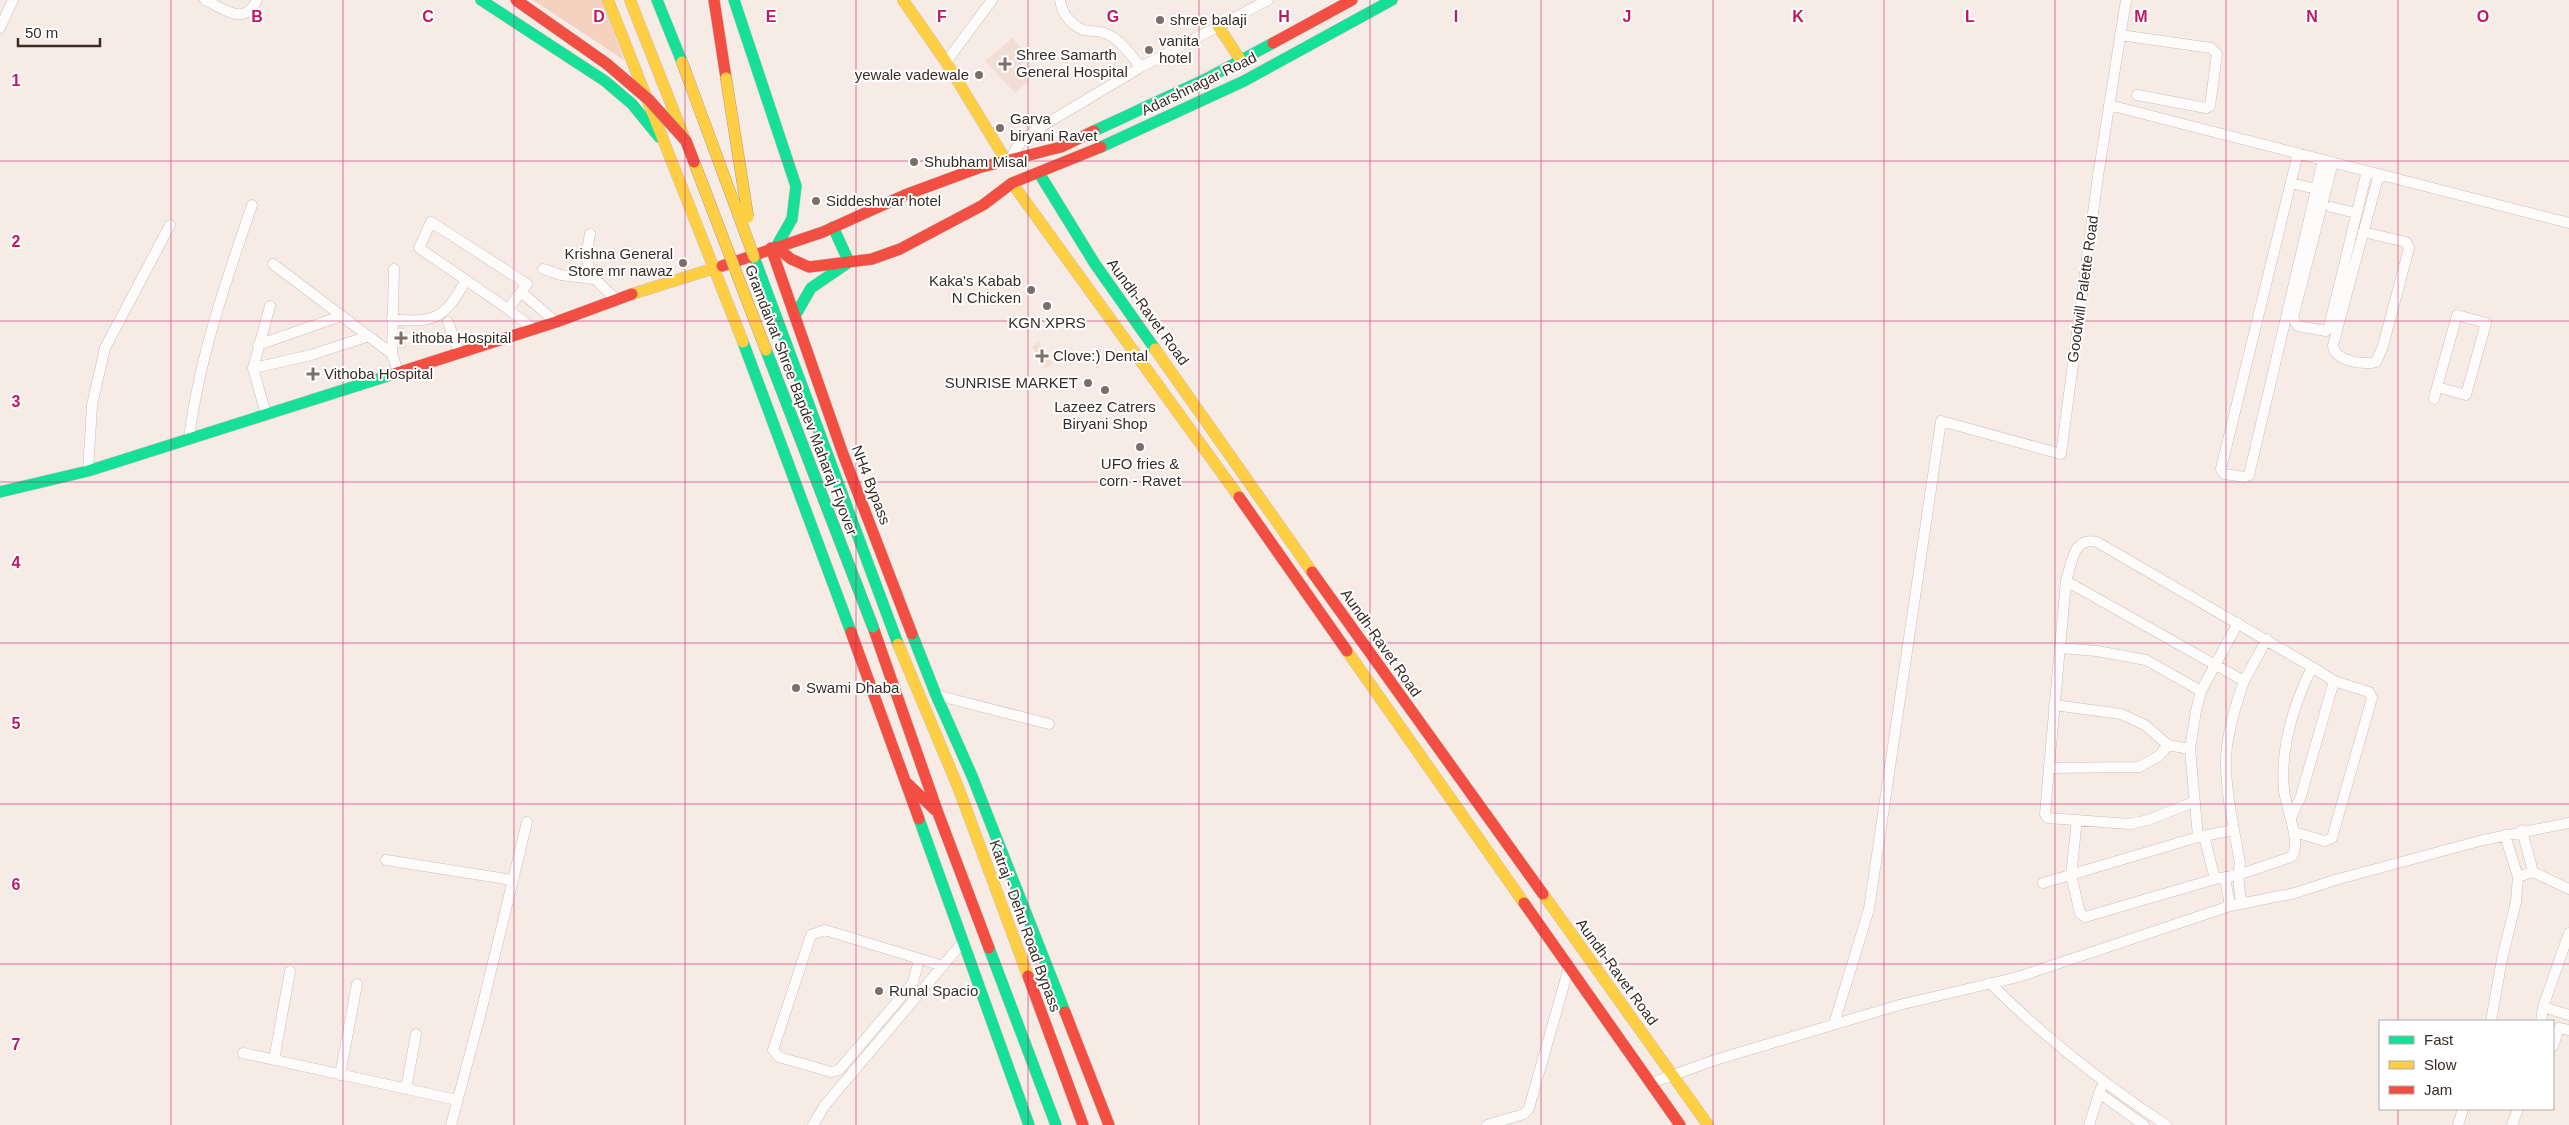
<svg xmlns="http://www.w3.org/2000/svg" width="2569" height="1125" font-family="Arial,sans-serif">
	<style>
		.built { fill: #f1ded4 }
		.green { fill: #f5d2bf }
		.lines { fill: none; stroke-linecap: round; stroke-linejoin: round }
		.street-casing { stroke: #cbbfb9; stroke-width: 11 }
		.fast-casing { stroke: #cbbfb9; stroke-width: 12 }
		.slow-casing { stroke: #cbbfb9; stroke-width: 12 }
		.jam-casing { stroke: #cbbfb9; stroke-width: 12 }
		.street { stroke: #fefcfb; stroke-width: 10 }
		.fast { stroke: #16e098; stroke-width: 11 }
		.slow { stroke: #ffcf43; stroke-width: 11 }
		.jam { stroke: #f24e42; stroke-width: 11 }
		.fast-bridge-casing { stroke: #b09d94; stroke-width: 12; stroke-linecap: butt }
		.slow-bridge-casing { stroke: #b09d94; stroke-width: 12; stroke-linecap: butt }
		.jam-bridge-casing { stroke: #b09d94; stroke-width: 12; stroke-linecap: butt }
		.fast-bridge { stroke: #16e098; stroke-width: 11 }
		.slow-bridge { stroke: #ffcf43; stroke-width: 11 }
		.jam-bridge { stroke: #f24e42; stroke-width: 11 }
		.grid { fill: none; stroke: #c2185b; stroke-width: 1; stroke-opacity: 0.55 }
		.poi-dot { fill: #7c6f68; stroke: #fff; stroke-width: 2 }
		.labels { text-anchor: middle; stroke-width: 4; stroke-linejoin: round; paint-order: stroke }
		.poi-label { font-size: 15px; fill: #392c25; stroke: #fff; text-anchor: start }
		.street-label { font-size: 15px; fill: #392c25; stroke: #fff }
		.grid-label { font-size: 16px; text-anchor: middle; font-weight: bold; fill: #c2185b; stroke: #fff; stroke-width: 4; stroke-linejoin: round; paint-order: stroke }
	</style>
	<rect width="100%" height="100%" fill="#f7ebe5"/>
	<path class="built" d="M1012,38L1029,57L1018,68L1029,81L1015,93L985,61Z
		M396,327H405L406,348L397,349Z
		M1038,342L1053,364L1045,368L1032,347Z"/>
	<path class="green" d="M533,0H602L624,60Z"/>
	<g class="lines">
		<g class="street-casing">
			<path id="street" d="M205,0C225,9 244,27 257,0
				M1060,0C1062,13 1070,25 1084,30C1091,32 1100,30 1107,34C1121,40 1131,56 1141,67
				M0,28L13,0
				M2120,35L2211,48L2217,54L2210,106L2206,108L2137,95
				M946,62L992,0
				M2109,105L2569,223
				M2298,153L2221,469L2224,474L2245,477L2249,475L2323,160
				M1008,161L1021,142L1034,131L1141,67L1268,0
				M2333,162L2293,318L2298,326L2326,331L2329,327L2367,171
				M2291,183L2316,189
				M2331,207L2356,213
				M2363,232L2406,242L2409,248L2383,346L2376,362C2362,365 2334,361 2333,345L2379,174
				M590,234C582,270 590,275 616,299
				M273,264L392,354L398,372
				M543,269L561,275L594,279
				M521,292L556,322
				M508,309L527,284L431,222L419,248L508,309L532,328
				M392,319C430,324 445,319 463,285
				M448,322L459,352
				M258,345L341,316
				M392,354L394,269
				M253,368L311,355L369,336
				M2434,399L2437,387L2457,315L2486,323L2466,395L2437,387
				M266,414L253,368L270,306
				M189,439C199,358 226,281 252,205
				M88,471L92,405L105,348L170,225
				M2066,581C2072,563 2073,536 2097,542L2312,667C2294,704 2280,748 2284,790C2285,805 2303,846 2291,857L2238,875L2215,879L2085,917L2080,913L2071,875L2077,820
				M2238,623L2201,691L2196,711L2190,749L2198,837L2234,830L2240,863L2238,875L2241,904
				M2060,648L2097,651L2146,660L2201,691
				M2244,681L2267,639
				M936,695L1049,724
				M2054,705L2121,714L2145,725L2168,745L2190,749
				M2168,745L2159,756L2139,767L2049,768L2066,581L2244,681C2222,744 2222,765 2234,830
				M2049,768L2045,814L2048,818L2130,824L2148,820L2194,802
				M2291,817L2301,796L2334,681L2312,667
				M2294,832L2325,841L2332,838L2372,698L2369,692L2334,681
				M2505,835L2518,877L2533,872L2522,830
				M2204,836L2215,879
				M386,860L512,880
				M2533,872L2569,889
				M2225,878L2230,906
				M2043,883L2198,837
				M919,959L913,983L839,1070L831,1072L779,1057L773,1050L811,935L825,930L943,966
				M1990,983C2043,1036 2104,1084 2166,1125
				M2543,1007L2569,1015
				M2491,1021L2502,959L2516,902L2518,877
				M2541,1021L2543,1007L2569,933
				M1834,1024L1869,909L1941,421L2061,454L2098,176L2126,0
				M2553,1046L2559,1028L2569,1030
				M243,1053L457,1100
				M274,1060L290,971
				M340,1075L357,984
				M1651,1083L1715,1060L1899,1005L2018,977L2230,906L2295,893L2335,880L2483,840L2569,823
				M406,1089L416,1034
				M2099,1093L2144,1125
				M451,1125L481,1012L527,822
				M813,1125L825,1105L962,943
				M1487,1125L1524,1114L1529,1108L1569,967
				M2089,1125L2101,1088
				M2458,1125L2463,1109
				M2512,1125L2518,1109"/>
		</g>
		<g class="fast-casing">
			<path id="fast" d="M481,0L605,81L632,104L659,137
				M657,0L682,62
				M734,0L796,186L792,219L776,247
				M1094,131L1206,79L1273,43
				M1101,147L1244,81L1392,0
				M1039,173L1095,264L1155,349
				M754,257L898,644
				M796,314L811,288L849,262L833,227
				M743,342L851,632
				M0,492L88,471L397,373
				M912,634L936,695L972,776L1065,1012
				M919,819L1029,1125
				M989,948L1056,1125"/>
		</g>
		<g class="slow-casing">
			<path id="slow" d="M608,0L743,342
				M630,0L684,137
				M903,0L946,62L1007,162
				M1218,26L1240,59
				M1012,183L1239,497
				M632,294L715,268
				M1155,349L1312,572
				M898,644L958,787L1028,976
				M1347,651L1524,903
				M1543,894L1708,1125"/>
		</g>
		<g class="jam-casing">
			<path id="jam" d="M714,0L726,78
				M1273,43L1352,0
				M776,247L791,259L809,267L872,259L900,249L983,205L1012,183L1101,147
				M771,248L843,454L912,634
				M722,266L823,232L905,195L978,168L1061,147L1094,131
				M397,373L556,322L632,294
				M1239,497L1347,651
				M1312,572L1543,894
				M873,627L938,813L989,948
				M851,632L919,819
				M907,783L935,810
				M1524,903L1680,1125
				M1028,976L1083,1125
				M1065,1012L1109,1125"/>
		</g>
		<use href="#street" class="street"/>
		<use href="#fast" class="fast"/>
		<use href="#slow" class="slow"/>
		<use href="#jam" class="jam"/>
		<g class="fast-bridge-casing">
			<path id="fast-bridge" d="M766,350L873,627"/>
		</g>
		<g class="slow-bridge-casing">
			<path id="slow-bridge" d="M682,62L754,257
				M726,78L748,217
				M694,162L766,350"/>
		</g>
		<g class="jam-bridge-casing">
			<path id="jam-bridge" d="M516,0L607,64L649,100L686,141L694,162"/>
		</g>
		<use href="#fast-bridge" class="fast-bridge"/>
		<use href="#slow-bridge" class="slow-bridge"/>
		<use href="#jam-bridge" class="jam-bridge"/>
	</g>
	<path class="grid" d="M171,0V1125M343,0V1125M514,0V1125M685,0V1125M856,0V1125M1028,0V1125M1199,0V1125M1370,0V1125M1541,0V1125M1713,0V1125M1884,0V1125M2055,0V1125M2226,0V1125M2398,0V1021M0,161H2569M0,321H2569M0,482H2569M0,643H2569M0,804H2569M0,964H2569M2398,1109V1125"/>
	<g class="poi-dot">
		<circle cx="1160" cy="20" r="5"/>
		<circle cx="1149" cy="50" r="5"/>
		<path d="M1002.5 56.5h5v5h5v5h-5v5h-5v-5h-5v-5h5z"/>
		<circle cx="979" cy="75" r="5"/>
		<circle cx="1000" cy="128" r="5"/>
		<circle cx="914" cy="162" r="5"/>
		<circle cx="816" cy="201" r="5"/>
		<circle cx="683" cy="263" r="5"/>
		<circle cx="1031" cy="290" r="5"/>
		<circle cx="1047" cy="306" r="5"/>
		<path d="M398.5 330.5h5v5h5v5h-5v5h-5v-5h-5v-5h5z"/>
		<path d="M1039.5 348.5h5v5h5v5h-5v5h-5v-5h-5v-5h5z"/>
		<path d="M310.5 366.5h5v5h5v5h-5v5h-5v-5h-5v-5h5z"/>
		<circle cx="1088" cy="383" r="5"/>
		<circle cx="1105" cy="390" r="5"/>
		<circle cx="1140" cy="447" r="5"/>
		<circle cx="796" cy="688" r="5"/>
		<circle cx="879" cy="991" r="5"/>
	</g>
	<g class="labels">
		<g class="poi-label">
			<text x="1170" y="25">shree balaji</text>
			<text x="1159" y="46">vanita<tspan x="1159" dy="17">hotel</tspan></text>
			<text x="1016" y="60">Shree Samarth<tspan x="1016" dy="17">General Hospital</tspan></text>
			<text x="969" y="80" text-anchor="end">yewale vadewale</text>
			<text x="1010" y="124">Garva<tspan x="1010" dy="17">biryani Ravet</tspan></text>
			<text x="924" y="167">Shubham Misal</text>
			<text x="826" y="206">Siddeshwar hotel</text>
			<text x="673" y="259" text-anchor="end">Krishna General<tspan x="673" dy="17">Store mr nawaz</tspan></text>
			<text x="1021" y="286" text-anchor="end">Kaka's Kabab<tspan x="1021" dy="17">N Chicken</tspan></text>
			<text x="1047" y="328" text-anchor="middle">KGN XPRS</text>
			<text x="412" y="343">ithoba Hospital</text>
			<text x="1053" y="361">Clove:) Dental</text>
			<text x="324" y="379">Vithoba Hospital</text>
			<text x="1078" y="388" text-anchor="end">SUNRISE MARKET</text>
			<text x="1105" y="412" text-anchor="middle">Lazeez Catrers<tspan x="1105" dy="17">Biryani Shop</tspan></text>
			<text x="1140" y="469" text-anchor="middle">UFO fries &amp;<tspan x="1140" dy="17">corn - Ravet</tspan></text>
			<text x="806" y="693">Swami Dhaba</text>
			<text x="889" y="996">Runal Spacio</text>
		</g>
		<g class="street-label">
			<text transform="translate(1199 84) rotate(-26)" y="5">Adarshnagar Road</text>
			<text transform="translate(2083 289) rotate(-82)" y="5">Goodwill Palette Road</text>
			<text transform="translate(1148 312) rotate(54)" y="5">Aundh-Ravet Road</text>
			<text transform="translate(801 400) rotate(69)" y="5">Gramdaivat Shree Bapdev Maharaj Flyover</text>
			<text transform="translate(871 485) rotate(69)" y="5">NH4 Bypass</text>
			<text transform="translate(1381 643) rotate(55)" y="5">Aundh-Ravet Road</text>
			<text transform="translate(1025 926) rotate(70)" y="5">Katraj - Dehu Road Bypass</text>
			<text transform="translate(1617 972) rotate(54)" y="5">Aundh-Ravet Road</text>
		</g>
	</g>
	<g class="grid-label">
		<text x="257" y="22">B</text>
		<text x="428" y="22">C</text>
		<text x="599" y="22">D</text>
		<text x="771" y="22">E</text>
		<text x="942" y="22">F</text>
		<text x="1113" y="22">G</text>
		<text x="1284" y="22">H</text>
		<text x="1456" y="22">I</text>
		<text x="1627" y="22">J</text>
		<text x="1798" y="22">K</text>
		<text x="1970" y="22">L</text>
		<text x="2141" y="22">M</text>
		<text x="2312" y="22">N</text>
		<text x="2483" y="22">O</text>
		<text x="16" y="86">1</text>
		<text x="16" y="247">2</text>
		<text x="16" y="407">3</text>
		<text x="16" y="568">4</text>
		<text x="16" y="729">5</text>
		<text x="16" y="890">6</text>
		<text x="16" y="1050">7</text>
	</g>
	<rect x="2379" y="1020" width="175" height="90" fill="#ffffff" stroke="#b0aba8"/>
	<rect x="2389" y="1036" width="25" height="8" fill="#16e098" stroke="#b0aba8"/>
	<text x="2424" y="1045" font-size="15" fill="#392c25">Fast</text>
	<rect x="2389" y="1061" width="25" height="8" fill="#ffcf43" stroke="#b0aba8"/>
	<text x="2424" y="1070" font-size="15" fill="#392c25">Slow</text>
	<rect x="2389" y="1086" width="25" height="8" fill="#f24e42" stroke="#b0aba8"/>
	<text x="2424" y="1095" font-size="15" fill="#392c25">Jam</text>
	<path d="M18 38v8h82v-8" fill="none" stroke="#392c25" stroke-width="2.5"/>
	<text x="25" y="38" font-size="15" fill="#392c25" stroke="#ffffff" stroke-width="4" paint-order="stroke">50 m</text>
</svg>
